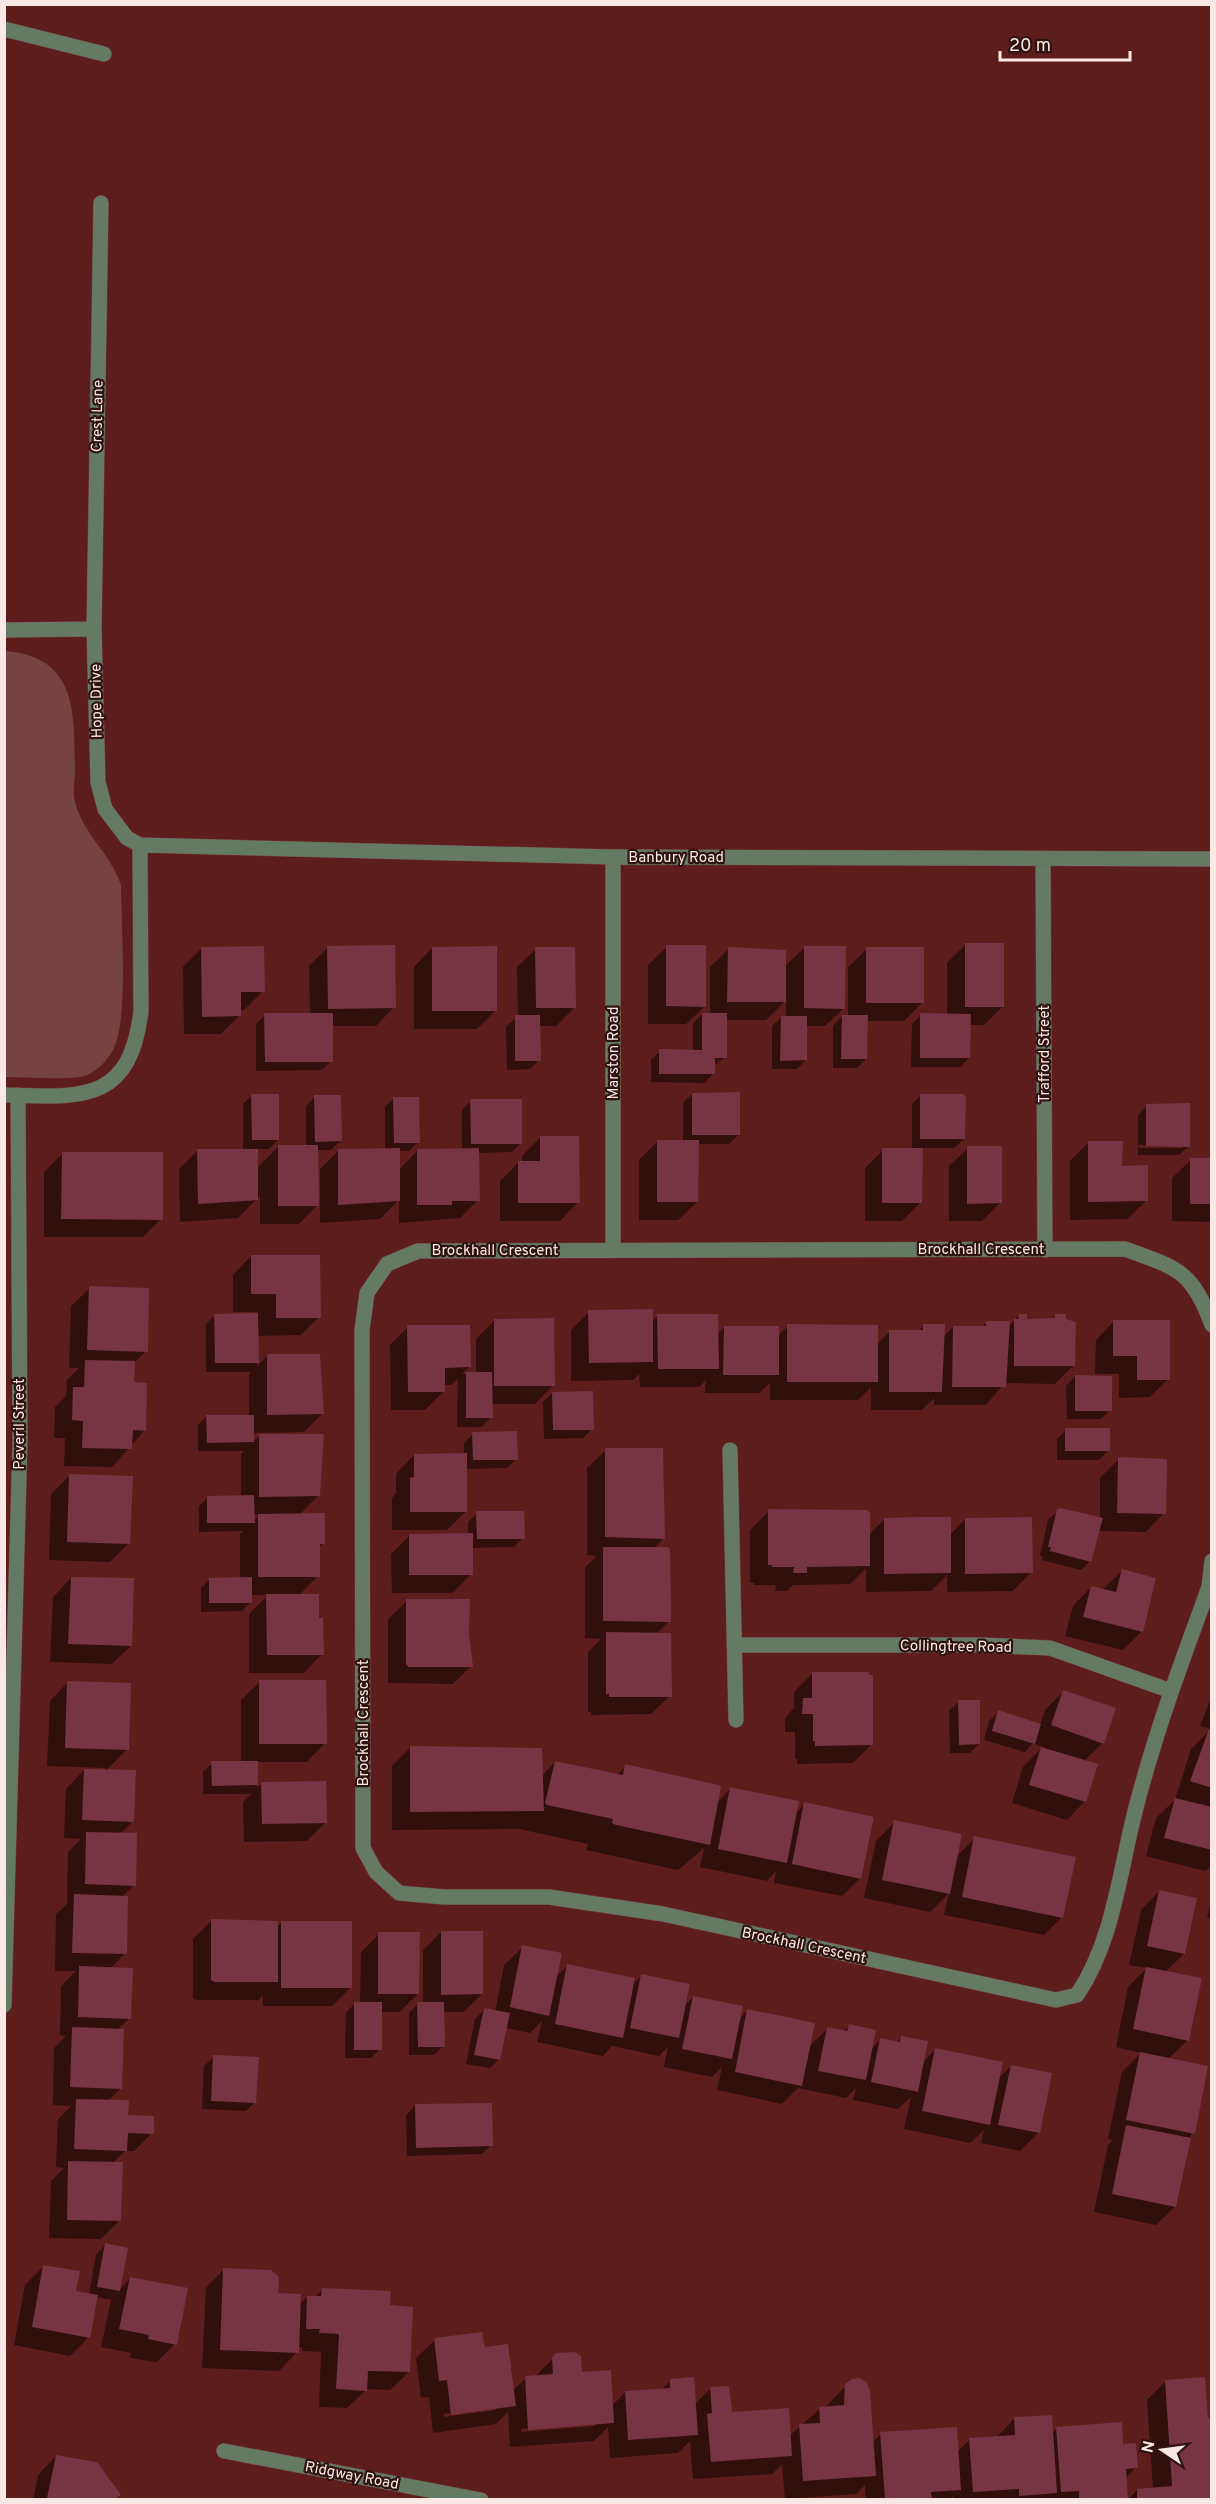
<svg xmlns="http://www.w3.org/2000/svg" width="1216" height="2504" font-family="Overpass,sans-serif">
	<style>
		.green { fill: #764440 }
		.shadow { fill: #0007; fill-rule: evenodd }
		.building { fill: #763445 }
		.lines { fill: none; stroke-linecap: round; stroke-linejoin: round }
		.minor-casing { stroke: #733937; stroke-width: 16 }
		.minor { stroke: #647a64; stroke-width: 15 }
		.labels { text-anchor: middle; stroke-width: 4.5; stroke-linejoin: round; paint-order: stroke }
		.street-label { font-size: 15px; fill: #f9e8e6; stroke: #301311 }
	</style>
	<rect width="100%" height="100%" fill="#5d1d1a"/>
	<path class="green" d="M4,651C78,656 74,713 75,770C75,779 73,789 74,797C80,832 111,853 121,885C121,924 129,1019 113,1050C108,1060 97,1071 87,1075C74,1081 22,1077 5,1077Z"/>
	<path class="shadow" d="M966,944L1002,1007L984,1025H969V1058L960,1067H911L912,1024L921,1015H947V963Z
		M328,947L394,1007L376,1026H331V1061L322,1070L256,1071V1024L265,1015H310L309,966Z
		M667,947L705,1006L686,1024H648V965Z
		M805,947L844,1008L825,1026H806V1060L797,1069H772V1026L782,1017H786V1000L766,1020H726V1057L713,1066V1074L704,1083L651,1082V1060L660,1051H693V1023L703,1014H710V967L729,949L784,967Z
		M202,948L263,991L244,1010H239V1016L221,1034H184L183,967Z
		M432,948L496,1010L477,1029H414V967Z
		M536,949L575,1007L556,1026H539V1060L530,1069L507,1070L506,1026L518,1017L517,967Z
		M867,949L922,1003L904,1021H866V1059L857,1068H833V1026L842,1016H848V967Z
		M692,1094L738,1135L729,1144H698L697,1202L678,1220H639V1160L657,1142H683V1103Z
		M252,1095L278,1140L269,1149H257V1168L278,1147L306,1146V1106L315,1097L340,1141L331,1150H317V1202H320V1169L338,1151L385,1150V1107L394,1098L418,1142L409,1151H398L399,1170L417,1151L462,1150V1110L471,1100L521,1143L512,1152L477,1153L478,1200L460,1218L399,1223V1200L380,1219L320,1223V1202L299,1224H260V1196L238,1218L180,1222L179,1169L197,1151L243,1150V1104Z
		M921,1095L964,1139L954,1148H921V1202L902,1221H865V1168L883,1150H912V1104Z
		M1147,1106L1189,1146L1179,1155H1138V1115ZM1139,1145H1183V1148H1139Z
		M540,1138L578,1202L560,1221H500V1181L518,1163H522V1156Z
		M1088,1143L1121,1167L1146,1201L1127,1219L1070,1220V1161Z
		M968,1148L1000,1203L982,1221H949V1166Z
		M63,1153L161,1219L143,1237H44V1172Z
		M1212,1159V1222L1172,1221V1178L1191,1160Z
		M251,1256L319,1317L301,1335L257,1336V1366L267,1356L322,1414L304,1432L253,1433V1442L259,1436L318,1496L299,1515L323,1543L318,1549V1576L299,1595L317,1620L322,1654L304,1673H249V1614L268,1595H251V1602L242,1611L201,1612V1588L210,1579H240V1534L243,1531L199,1532V1506L208,1497H241V1454L244,1451H198V1425L207,1416H249V1374L252,1372H206V1324L215,1315H258V1312H233V1275ZM253,1515H259L253,1521Z
		M90,1288L146,1351L133,1364V1383L145,1430L112,1467L64,1466L65,1438H54L55,1407L66,1396L67,1380L79,1368H69L71,1306Z
		M589,1312L651,1322L658,1316L717,1335L724,1327L778,1336L788,1326L877,1345L889,1332H917L924,1325L944,1336L953,1327L981,1328L986,1323L1008,1327L1019,1315L1026,1320H1051L1056,1315L1074,1365L1055,1384L1005,1383L986,1405H934V1398L922,1410H871V1387L858,1400H770V1383L759,1393H705L706,1380L699,1387H640L639,1374L633,1380L571,1381V1330Z
		M495,1320L553,1385L535,1404H491V1417L482,1427H457L458,1379L451,1385H443L444,1391L425,1410H391L390,1345L408,1327L469,1367L462,1374H476V1339Z
		M1114,1321L1168,1379L1150,1397L1119,1398V1374H1095L1096,1340Z
		M1075,1376L1110,1410L1101,1419H1067L1066,1386Z
		M552,1393L592,1429L583,1438L544,1439L543,1402Z
		M1066,1430L1109,1450L1099,1460H1057V1439Z
		M473,1434L517,1459L507,1468L465,1469L466,1511L447,1530H392V1498L396,1493V1474L414,1455H464V1443Z
		M606,1450L664,1538L654,1548L669,1621L656,1634L670,1696L651,1714L591,1715V1712H588V1652L601,1639L585,1638V1567L597,1556L587,1555V1468Z
		M1119,1459L1164,1513L1146,1532L1098,1531L1090,1561L1081,1570L1042,1560L1043,1556H1040L1048,1520L1058,1511L1100,1519V1478Z
		M69,1476L129,1543L110,1562L49,1560L51,1494Z
		M769,1511L869,1535L884,1519L950,1535L965,1519L1031,1572L1013,1591L947,1592V1575L931,1591L866,1592V1568L850,1584L793,1585L787,1591H775L776,1585H754V1583H750V1530Z
		M477,1513L523,1538L514,1547L471,1548V1574L453,1593H392L391,1554L410,1535H468V1522Z
		M1122,1571L1154,1579L1141,1632L1123,1650L1065,1636L1073,1606L1091,1587L1103,1589Z
		M71,1578L131,1646L112,1664L50,1662L53,1597Z
		M407,1601L468,1634L471,1666L453,1684L388,1683V1619Z
		M813,1673L871,1745L853,1763L797,1764V1759H795V1732H785V1718L794,1708V1692Z
		M68,1682L127,1749L106,1771L133,1821L120,1834L134,1885L122,1897L125,1953L110,1969L130,2018L117,2030L121,2088L108,2101L152,2133L134,2151H125L112,2164L119,2221L101,2239L49,2238L51,2181L64,2168L56,2167L58,2119L71,2106L53,2105L54,2048L66,2036L60,2035L61,1986L76,1971H55L56,1914L67,1904L68,1852L81,1839L64,1838L66,1789L84,1770L104,1771L105,1768L47,1766L50,1701Z
		M260,1682L325,1743L307,1762H257V1788L262,1783L325,1823L307,1841L244,1842L243,1802L251,1794H203V1772L212,1763H241V1700Z
		M1064,1691L1103,1743L1084,1761L1085,1801L1067,1820L1012,1803L1023,1767L1043,1747L1033,1743L1025,1752L984,1740L989,1721L998,1712L1040,1725L1045,1710Z
		M1212,1695V1865L1205,1871L1146,1856L1156,1818L1175,1800L1191,1749L1211,1729L1200,1726Z
		M958,1702L979,1744L970,1753H950L949,1711Z
		M410,1748L542,1776L555,1762L616,1776L626,1766L717,1803L731,1788L795,1814L805,1804L860,1878L842,1896L774,1883L776,1871L767,1881L700,1867L704,1848L678,1870L586,1850L588,1844L519,1829L392,1830V1766Z
		M895,1822L956,1857L975,1838L1062,1917L1044,1935L944,1915L949,1893L930,1912L864,1898L876,1841Z
		M1159,1891L1184,1954L1165,1972L1188,2040L1168,2059L1206,2067L1175,2207L1156,2225L1094,2212L1108,2145L1113,2140L1108,2139L1122,2072L1141,2053L1116,2047L1128,1987L1147,1968L1129,1965L1141,1910Z
		M1212,1899V1919L1207,1918Z
		M211,1921L277,1927L282,1922L351,1987L332,2006H263V1995L258,2000H196L193,1998V1939Z
		M441,1932L482,1994L463,2012H443V2046L434,2055H409V2013L418,2004H423V1951Z
		M379,1934L418,1994L399,2012H380V2049L371,2058H345L346,2013L355,2003H360L361,1952Z
		M523,1947L556,1977L568,1965L632,1985L642,1975L684,2006L693,1997L739,2019L748,2010L809,2047L828,2028L843,2032L849,2026L870,2050L880,2040L896,2043L902,2037L922,2063L935,2050L998,2079L1011,2066L1038,2133L1020,2151L981,2143L984,2130L970,2143L904,2129L911,2097L898,2109L853,2100L856,2088L846,2098L798,2088L782,2104L717,2090L722,2067L712,2077L664,2067L668,2047L659,2056L612,2046L603,2056L537,2042L542,2021L530,2033L505,2028L499,2059L490,2068L466,2064L475,2019L484,2010L495,2012L504,1965Z
		M214,2057L255,2102L246,2111L202,2109L204,2066Z
		M415,2106L491,2145L482,2154L407,2156L406,2115Z
		M105,2245L119,2290L130,2279L175,2344L157,2362L130,2358L131,2353L101,2347L111,2300L96,2297L89,2337L70,2356L14,2345L25,2285L44,2266L74,2292L89,2295L96,2254Z
		M224,2269L299,2305L307,2297L314,2298L322,2290L388,2307L409,2372L390,2390L367,2389L347,2408L319,2407L321,2352L302,2351V2347H297V2352L279,2371L202,2368L206,2288Z
		M435,2340L483,2349L512,2391L526,2378L535,2377L556,2355L581,2374L612,2406L625,2392L661,2390L670,2381L694,2405L710,2389L730,2414L789,2436L820,2409L827,2408V2405L846,2386L872,2443L881,2434L957,2452L969,2440L996,2438L1014,2419L1052,2433L1057,2428L1122,2445L1136,2467L1125,2479L1126,2500H954L953,2496L950,2500H866L865,2485L856,2494L785,2499L782,2464L772,2474L693,2479L690,2441L678,2453L610,2458L608,2427L594,2441L510,2447L508,2412L496,2424L433,2433L429,2397L421,2398L416,2358ZM496,2407V2410L444,2417V2414ZM595,2423V2426L521,2432V2429Z
		M1165,2382L1207,2420L1212,2419V2500H1128L1137,2490L1153,2489L1147,2400Z
		M56,2456L119,2495L115,2500H33L38,2475Z"/>
	<path class="building" d="M965,943H1004V1007H965Z
		M395,945L396,1008L328,1009L327,946Z
		M666,945H706V1007L666,1006Z
		M264,946L265,992H241V1016L202,1017L201,947Z
		M497,946V1011H432V947Z
		M804,946H846L845,1009L804,1008Z
		M535,947H575L576,1008H536Z
		M728,947L786,950V1002H727Z
		M866,947H924V1003H866Z
		M264,1013H333V1062H265Z
		M702,1013H727V1058H715V1074H659V1049L702,1050Z
		M920,1013L971,1014L970,1058H920Z
		M515,1015H540L541,1061H515Z
		M842,1015H868L867,1059H841Z
		M781,1016H807V1060L780,1061Z
		M740,1092V1135H692V1093Z
		M251,1094H279V1140H252Z
		M920,1094H963L966,1097L965,1139H920Z
		M314,1095H341L342,1141L315,1142Z
		M393,1097H419L420,1143H394Z
		M470,1099H522V1144H471Z
		M1190,1103V1147L1146,1146V1104Z
		M540,1136H579L580,1203H518V1161H540Z
		M657,1140H699L698,1202H657Z
		M1088,1141H1123L1122,1166L1148,1165V1201L1088,1202Z
		M278,1145H318L319,1206H278Z
		M967,1146H1002V1203L967,1204Z
		M400,1148V1201L338,1205V1149Z
		M479,1148L480,1201H452V1205H417V1149Z
		M882,1148H923L922,1203H882Z
		M197,1149H258V1200L198,1204Z
		M62,1152H163V1220L61,1219Z
		M1190,1158H1212V1204H1190Z
		M251,1255H320L321,1318H276V1294H251Z
		M89,1286L149,1288L148,1352L87,1350Z
		M653,1309V1362L589,1363L588,1310Z
		M258,1313L259,1363H215L214,1314Z
		M657,1314H718L719,1369H658Z
		M1019,1314H1027V1319L1055,1318V1314H1066V1319L1076,1322L1075,1366H1014V1319H1018Z
		M554,1318L555,1386H494V1319Z
		M1113,1320H1170V1380H1137V1356H1113Z
		M986,1321H1010L1006,1387H952L953,1326H986Z
		M787,1324L878,1325V1382H787Z
		M923,1324H945L942,1392H889V1330H923Z
		M407,1325H470L471,1367L445,1368V1392H408Z
		M724,1326H779V1375H723Z
		M267,1354H320L324,1414L267,1415Z
		M85,1360L135,1361L134,1382L147,1383L146,1431L133,1430L132,1449L82,1448L83,1421L72,1420L73,1387H84Z
		M466,1372H492L493,1418H466Z
		M1075,1375L1112,1376V1411H1075Z
		M593,1391L594,1430H553L552,1392Z
		M206,1415H254V1442L207,1443Z
		M1065,1428H1110V1451H1065Z
		M517,1431L518,1460H473L472,1432Z
		M259,1434H324L320,1496L259,1497Z
		M605,1448H663L665,1539L605,1537Z
		M467,1453V1512H410V1478L414,1477V1454Z
		M1118,1457L1167,1459L1166,1514L1117,1513Z
		M69,1474L133,1476L130,1544L67,1542Z
		M254,1495L255,1523H207V1496Z
		M1061,1508L1103,1518L1091,1562L1050,1551L1051,1547H1048L1057,1509Z
		M768,1509L867,1510L870,1512V1566L807,1567V1573H793L794,1567H772V1565H768Z
		M476,1511H524L525,1539H477Z
		M325,1513V1544H320V1577H258V1514Z
		M917,1517H951V1573L884,1574V1518Z
		M1032,1517L1033,1573L965,1574V1518Z
		M473,1533V1575H409V1534Z
		M603,1547H667L670,1549L671,1622L603,1621Z
		M1122,1569L1156,1578L1143,1632L1083,1617L1091,1586L1116,1592Z
		M71,1577L134,1578L132,1646L68,1644Z
		M252,1577V1603H209V1578Z
		M266,1594H319V1618H323L324,1655H267Z
		M406,1599H470L469,1634L473,1667H409L406,1664Z
		M606,1632L671,1633L672,1697H609V1694H606Z
		M812,1672H869V1675H873V1745L815,1746V1741H813V1714H802L803,1698H812Z
		M259,1680H326L327,1744H259Z
		M67,1681L131,1683L129,1750L65,1748Z
		M1063,1690L1116,1708L1104,1744L1051,1725Z
		M958,1700H980V1744L959,1745Z
		M998,1710L1041,1724L1035,1744L992,1731Z
		M1209,1729L1212,1730V1788L1190,1781Z
		M410,1746L542,1748L544,1811L410,1812Z
		M1041,1747L1098,1764L1086,1802L1029,1785Z
		M211,1761H258V1785L212,1786Z
		M555,1761L623,1775L625,1764L719,1785L721,1787L710,1845L616,1825L612,1823L613,1819L547,1805L545,1803Z
		M84,1769L136,1770L134,1822L82,1820Z
		M326,1781L327,1823L262,1824L261,1782Z
		M730,1787L799,1801L787,1863L718,1849Z
		M1175,1798L1212,1807V1850L1164,1838Z
		M804,1802L874,1817L861,1879L792,1864Z
		M894,1820L962,1834L950,1894L882,1880Z
		M86,1832L137,1833L136,1886L85,1884Z
		M974,1836L1076,1857L1063,1918L962,1897Z
		M1159,1890L1197,1898L1185,1954L1147,1946Z
		M74,1894L128,1896L127,1954L72,1953Z
		M211,1919L278,1921V1982H215L211,1980Z
		M281,1921H352V1988H281Z
		M441,1931H483V1994L441,1995Z
		M378,1932H420L419,1994H378Z
		M522,1945L562,1953L549,2016L510,2007Z
		M567,1964L635,1978L623,2038L555,2024Z
		M79,1966L133,1968L131,2019L78,2017Z
		M1146,1967L1202,1978L1189,2041L1133,2029Z
		M641,1974L690,1984L679,2038L630,2028Z
		M693,1996L743,2006L732,2059L682,2049Z
		M354,2002H382V2050H354Z
		M417,2002H444L445,2047H418Z
		M484,2008L510,2013L500,2060L474,2055Z
		M747,2009L815,2023L802,2086L735,2072Z
		M849,2024L876,2030L866,2080L818,2071L827,2027L847,2031Z
		M72,2027L124,2029L122,2089L70,2087Z
		M901,2036L928,2041L918,2092L871,2082L880,2038L900,2042Z
		M935,2048L1003,2062L990,2125L922,2111Z
		M1140,2052L1208,2066L1195,2134L1126,2120Z
		M213,2055L259,2057L256,2103L211,2101Z
		M1011,2065L1052,2073L1040,2133L998,2125Z
		M76,2099L129,2100L128,2115L154,2116V2134L128,2133L127,2151L74,2149Z
		M492,2103L493,2146L416,2148L415,2104Z
		M1126,2125L1191,2138L1176,2207L1112,2194Z
		M68,2161L123,2162L121,2221L67,2220Z
		M105,2243L128,2248L120,2291L97,2287Z
		M43,2265L80,2271L76,2291L98,2295L90,2338L32,2327Z
		M223,2268L271,2270L279,2277L278,2293L301,2294L299,2353L220,2350Z
		M130,2277L188,2288L177,2345L148,2339L149,2335L119,2329Z
		M322,2288L391,2291L390,2305L413,2307L410,2372L368,2371L367,2391L336,2389L339,2334L319,2333L320,2329H306L307,2296H321Z
		M482,2332L485,2347L508,2344L516,2406L451,2415L447,2380L439,2381L434,2338Z
		M575,2352L581,2356L582,2372L611,2370L614,2423L528,2430L525,2376L553,2374L552,2358L556,2353Z
		M694,2377L698,2435L628,2440L625,2391L670,2388V2379Z
		M1205,2377L1208,2418H1212V2498L1137,2499V2489L1172,2486L1165,2380Z
		M860,2378L867,2383L870,2391L876,2476L803,2481L799,2424L820,2423L819,2407L844,2405L845,2384L852,2379Z
		M729,2386L732,2412L789,2408L792,2456L711,2462L707,2414L712,2413L710,2387Z
		M1052,2415L1057,2493L1019,2496V2489L973,2492L969,2438L1015,2435L1014,2417Z
		M1122,2422L1123,2444L1136,2443L1138,2468L1126,2469L1128,2499H1079V2491L1061,2492L1056,2427Z
		M957,2427L961,2490L931,2492L932,2499H885L880,2432Z
		M56,2455L97,2462L121,2495L115,2499L47,2498Z"/>
	<g class="lines">
		<g class="minor-casing">
			<path id="minor" d="M4,29L104,54
				M101,203L94,629L98,782L105,809L127,838L140,845L613,857L1212,859
				M4,630L94,629
				M613,857V1250
				M1043,859L1045,1250
				M4,1095C81,1097 130,1104 141,1011L140,845
				M1212,1325C1192,1270 1177,1268 1125,1249L418,1251L387,1264L367,1293L362,1330L363,1848L376,1872L399,1893L444,1897H549L663,1914L1056,2000L1077,1995C1115,1939 1120,1865 1138,1800C1157,1728 1183,1658 1209,1587L1212,1561
				M730,1450L736,1720
				M734,1645H980L1050,1648L1171,1691
				M4,2005L20,1442L18,1095
				M224,2451L481,2500"/>
		</g>
		<use href="#minor" class="minor"/>
	</g>
	<g class="labels">
		<g class="street-label">
			<text transform="translate(97 416) rotate(-89)" y="5">Crest Lane</text>
			<text transform="translate(96 701) rotate(-91)" y="5">Hope Drive</text>
			<text x="676" y="862">Banbury Road</text>
			<text transform="translate(613 1053) rotate(-90)" y="5">Marston Road</text>
			<text transform="translate(1044 1054) rotate(-90)" y="5">Trafford Street</text>
			<text x="981" y="1254">Brockhall Crescent</text>
			<text x="495" y="1255">Brockhall Crescent</text>
			<text transform="translate(19 1424) rotate(-90)" y="5">Peveril Street</text>
			<text transform="translate(956 1646) rotate(1)" y="5">Collingtree Road</text>
			<text transform="translate(363 1723) rotate(-90)" y="5">Brockhall Crescent</text>
			<text transform="translate(804 1945) rotate(12)" y="5">Brockhall Crescent</text>
			<text transform="translate(352 2475) rotate(11)" y="5">Ridgway Road</text>
		</g>
	</g>
	<rect width="1216" height="2504" fill="none" stroke="#f9e8e6" stroke-width="12"/>
	<g transform="translate(1162 2450) rotate(283)" stroke="#301311" stroke-width="4.5" paint-order="stroke">
	<path d="M0-4.5L10 22L0 15L-10 22Z" fill="#f9e8e6"/>
	<text y="-9" font-size="16" font-weight="bold" text-anchor="middle" fill="#f9e8e6">N</text>
	</g>
	<path d="M1000 51v9h130v-9" fill="none" stroke="#f9e8e6" stroke-width="3"/>
	<text x="1009" y="51" font-size="18" fill="#f9e8e6" stroke="#301311" stroke-width="4.5" paint-order="stroke">20 m</text>
</svg>
